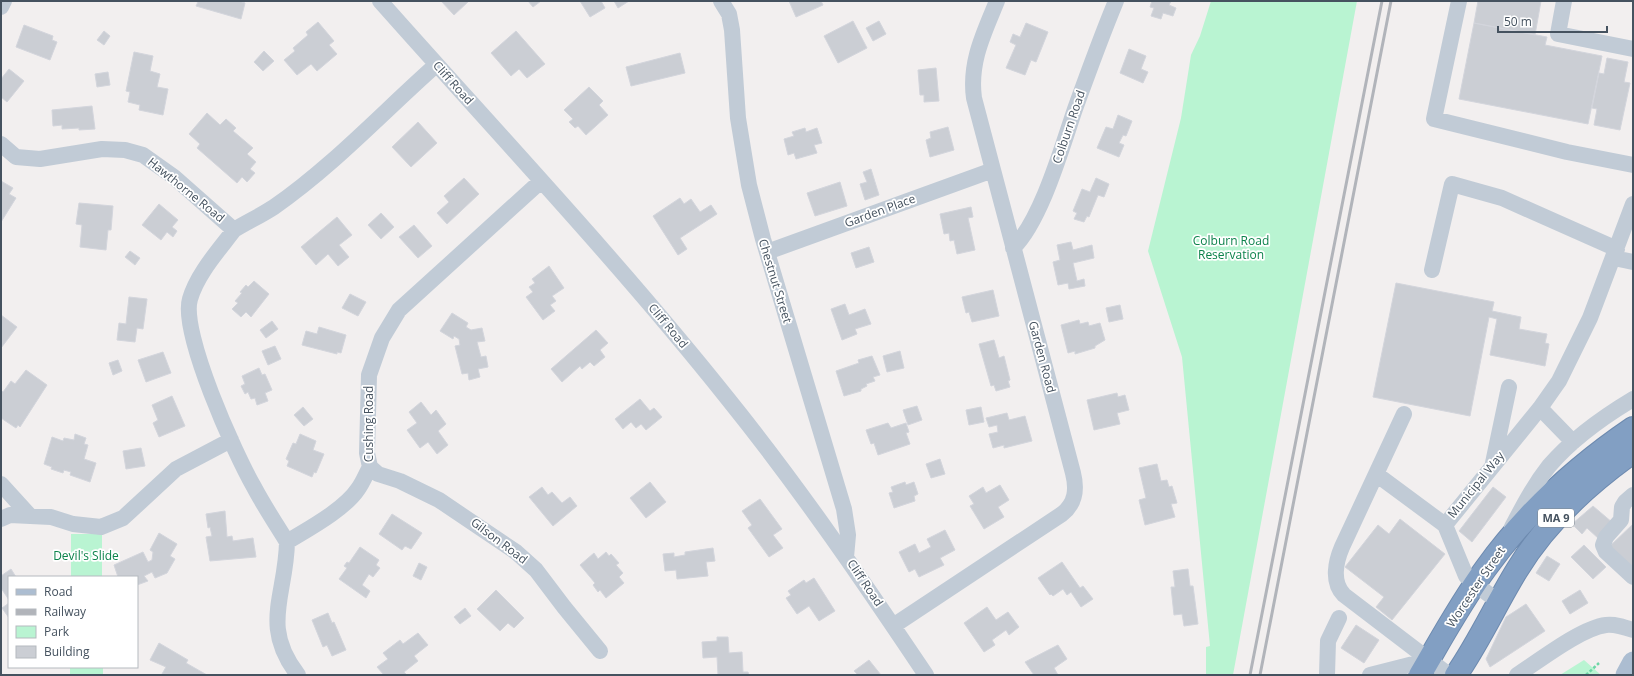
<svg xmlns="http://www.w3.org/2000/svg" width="1634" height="676" font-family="'Open Sans',sans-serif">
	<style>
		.green { fill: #b9f4d2 }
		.building { fill: #cbced4; stroke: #d3d5dc }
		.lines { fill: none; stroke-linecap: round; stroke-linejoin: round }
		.highway-casing { stroke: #6d8aaf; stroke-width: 24 }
		.path { stroke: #6dd6a6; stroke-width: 2.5; stroke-dasharray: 3 2; stroke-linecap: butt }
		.minor { stroke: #c1cbd6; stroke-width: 16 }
		.major { stroke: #acbdd1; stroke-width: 21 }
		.highway { stroke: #829fc3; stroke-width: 22 }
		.rail { stroke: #b1b4ba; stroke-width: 3 }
		.labels { text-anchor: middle; stroke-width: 3.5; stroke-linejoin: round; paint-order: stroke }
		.shield { fill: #fff; stroke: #7d868f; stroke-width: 1 }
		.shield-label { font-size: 11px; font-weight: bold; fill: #45525f }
		.street-label { font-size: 12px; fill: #45525f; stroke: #fff }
		.park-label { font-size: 12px; fill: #0d834c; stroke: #fff }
	</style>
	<rect width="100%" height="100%" fill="#f2efef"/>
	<path class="green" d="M1211,1H1357L1233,675H1206V647L1210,646L1182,357L1148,251L1181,118L1191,55L1200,36Z
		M71,534H102V577H71Z
		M1584,660L1601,675H1560Z
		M70,667H103V675H70Z"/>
	<path class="building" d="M194,1H239L245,3L241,19L196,6L198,2Z
		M441,1H469L454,15Z
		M528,1H541L533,7Z
		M580,1H601L605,8L590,17Z
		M614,1H629L618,8Z
		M789,1H821L823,5L796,17Z
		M1152,1H1171L1169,5L1176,8L1173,16L1163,13L1161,19L1151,16L1154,8L1150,7Z
		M1478,1H1541L1535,35L1474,23Z
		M853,21L867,48L838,63L824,36Z
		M879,21L886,34L873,41L866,28Z
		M318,22L334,41L329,45L337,54L317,71L311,64L297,75L284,60L295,51L293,48L308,35L306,32Z
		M1026,23L1048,32L1036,62L1031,60L1025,75L1006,68L1016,45L1010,42L1013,34L1020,37Z
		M1474,23L1547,37L1545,45L1602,56L1588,124L1459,99Z
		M24,25L53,36L52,40L57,42L50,60L16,47Z
		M104,31L110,36L104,45L97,40Z
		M516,31L545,64L527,78L519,69L511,76L491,53Z
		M1129,49L1146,56L1141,69L1148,72L1143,83L1120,73Z
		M264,51L274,61L263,71L254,62Z
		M134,52L153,56L150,71L160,74L157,87L168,89L163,115L139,110L140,105L128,102L130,92L126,91Z
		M680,53L685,73L631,86L626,67Z
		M1607,58L1628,62L1624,82L1630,83L1620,130L1594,125L1597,109L1592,108L1599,73L1604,74Z
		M936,68L939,101L924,102V95H920L918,70Z
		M9,69L24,81L7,102L1,97V79Z
		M108,72L110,85L97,87L95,74Z
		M589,87L603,101L599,105L608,115L586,135L578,126L575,128L569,122L573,119L564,110Z
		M92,106L95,129L79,130V128L62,129V125L53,126L52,110Z
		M207,113L220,125L226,119L236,128L233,131L253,148L247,154L256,162L250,169L255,173L247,182L242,177L237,183L197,148L200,144L189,134Z
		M1118,115L1132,121L1126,136L1123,135L1119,143L1124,145L1119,157L1097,148L1106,127L1113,129Z
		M418,122L437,143L411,167L392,147Z
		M948,127L954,150L930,157L926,140L931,138L930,132Z
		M805,128L806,132L817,128L822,143L814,145L817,153L796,159L794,153L788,155L784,139L794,136L792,132Z
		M871,169L879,195L865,200L860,184L867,182L863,172Z
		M464,178L479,194L447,224L437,213L449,202L444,196Z
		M1096,178L1109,184L1104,197L1098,195L1089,217L1087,216L1084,222L1074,219L1077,213L1073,211L1082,189L1090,192Z
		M1,181L13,188L9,194L16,198L1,222Z
		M840,182L847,206L815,216L807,193Z
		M680,198L684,204L691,199L700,212L711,205L717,214L680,238L687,249L678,255L653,216Z
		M79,203L113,206L111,230H108L106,250L80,247L82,225L76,224Z
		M159,204L178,220L172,227L177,231L173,237L167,232L161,240L142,225Z
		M971,207L973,217L968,218L975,250L957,254L954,240L950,241L949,233L944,234L940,214Z
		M381,213L394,227L381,239L368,225Z
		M337,217L352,235L339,245L349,257L338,266L328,254L316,265L301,247Z
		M414,225L432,246L418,258L399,237Z
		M1071,242L1073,250L1092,245L1094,258L1073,263L1077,281L1084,279L1085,286L1069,289L1068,283L1058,285L1053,262L1060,260L1057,245Z
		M869,247L874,262L856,268L851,253Z
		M130,251L140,258L135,265L125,257Z
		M549,266L564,288L552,296L556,301L550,305L555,311L543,320L526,297L533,292L529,287L535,283L532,279Z
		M254,281L269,294L251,317L246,312L241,317L232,309L238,303L235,301L242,293L240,292L246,285L248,287Z
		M1396,283L1494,302L1492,311L1521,317L1519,329L1547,334L1545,343L1549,344L1545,366L1490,355L1497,319L1489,317L1470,416L1373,397Z
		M993,290L999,316L972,322L969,312L966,313L962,297Z
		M350,294L366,302L358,316L342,308Z
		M129,297L147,299L143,329L137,328L135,342L117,340L119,323L126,324Z
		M845,304L849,315L865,309L871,324L855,329L857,334L842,340L831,309Z
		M1120,305L1123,319L1109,322L1106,308Z
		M452,313L468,323L466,327L471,330L482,328L485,341L477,342L481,357L486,356L488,367L478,369L480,377L469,380L468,373L462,374L455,346L460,345L459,339L454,336L453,339L440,331Z
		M1,315L17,327L1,348Z
		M1079,320L1080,324L1088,322L1089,326L1100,323L1105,340L1095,346V348L1075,354V351L1068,353L1061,325Z
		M272,321L278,329L266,338L260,330Z
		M319,327L346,335L341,353L337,352V354L302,345L306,331L317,334Z
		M596,330L608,343L600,350L605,357L594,366L590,362L582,369L580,366L562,382L551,369Z
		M994,340L999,358L1004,356L1010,380L1008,381L1010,387L996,391L994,385L991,386L979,344Z
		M275,346L281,359L268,365L262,351Z
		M900,351L904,368L887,372L883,356Z
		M163,352L171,373L146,382L138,360Z
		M872,356L880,375L873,377L875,381L866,384L867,386L861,389V391L844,396L836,371L859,363L858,360Z
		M118,360L122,371L113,375L109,363Z
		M259,368L262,375L265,374L272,390L265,393L268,401L257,405L255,398L251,399L248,392L245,394L241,386L245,384L242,376Z
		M26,370L47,385L20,427L18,425L16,428L1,418V390L3,392L11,381L15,384Z
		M1117,393L1118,397L1125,395L1129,410L1117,413L1120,424L1094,430L1087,400Z
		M172,396L185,426L159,437L153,423L158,420L152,405Z
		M640,399L650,411L654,408L662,417L646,430L641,424L636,428L631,422L623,429L615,419Z
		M421,402L431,415L436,410L446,424L438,431L448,445L437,454L428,442L420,448L407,430L417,423L409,412Z
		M917,406L922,420L908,425L903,410Z
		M303,407L313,419L304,426L294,415Z
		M981,407L984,422L969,425L966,410Z
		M1007,413L1009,420L1025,416L1032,441L1004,448V445L993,448L989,434L998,432L997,425L989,427L986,418Z
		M888,423L891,428L906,423L909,432L906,433L910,444L878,455L874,443L871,444L866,430Z
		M75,434L86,438L84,444L88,445L84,459L96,463L90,482L70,475L71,472L64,470L63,473L51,469L52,467L44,464L52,437L63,441L64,438L74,440Z
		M300,434L316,441L313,450L324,454L316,473L314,472L312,477L287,466L289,461L286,459L293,443L296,444Z
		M141,448L145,466L126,469L123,451Z
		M940,459L945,474L931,478L926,464Z
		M1157,464L1161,481L1167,480L1169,487L1172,486L1177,503L1171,504L1175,517L1145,525L1139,500L1146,498L1139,468Z
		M650,482L666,502L646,518L630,498Z
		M905,482L906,485L914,482L918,494L914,496L915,501L894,508L889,493L893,492L891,487Z
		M1000,485L1009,500L998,507L1004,517L984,529L970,506L974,504L969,496L983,487L986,493Z
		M542,487L548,495L552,492L562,503L570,497L577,506L553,526L529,497Z
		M1493,487L1506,497L1472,542L1459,531Z
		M760,499L782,529L773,535L783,548L769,557L748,528L752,525L742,511Z
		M1593,506L1613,523L1599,539L1587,528L1582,534L1572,524Z
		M225,511L227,537L232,536L233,541L253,538L256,557L210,561L206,537L212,536L210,527L208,528L206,514Z
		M392,514L422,533L411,549L405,546L402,550L379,534Z
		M1400,519L1445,554L1392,620L1376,607L1384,597L1345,567L1378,525L1389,534Z
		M1633,524V570L1610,546Z
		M945,530L955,550L940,558L944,565L919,577L915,569L909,572L899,552L915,544L919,553L931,547L927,539Z
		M159,533L177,544L170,556L175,559L167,573L155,578L152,572L144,576L148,581L137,585V577H118L114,565L143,552L148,562L152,560L153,552L150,550Z
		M1584,545L1606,567L1593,579L1571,557Z
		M360,547L379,560L376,565L380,568L373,577L369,574L362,585L370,591L366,598L339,579L347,568L344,566L347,562L349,563Z
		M713,548L715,561L706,562L708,576L677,579L676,570L665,571L663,554L674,553V557L685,555V552Z
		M606,552L609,556L611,554L619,563L616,565L623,573L619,577L624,583L606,598L600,590L598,592L593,585L595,583L580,565L594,553L598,559Z
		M1547,556L1560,564L1549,581L1536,573Z
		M1062,562L1080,588L1083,586L1093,599L1081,607L1071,592L1067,595L1063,589L1053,596L1051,594L1050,595L1038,578Z
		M419,563L427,567L421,580L413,576Z
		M11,569L16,577H9V600L1,588V576Z
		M1188,569L1190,586H1193L1198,624L1184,626L1182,614L1174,615L1171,587H1175L1173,571Z
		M814,578L835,611L819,621L809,606L797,614L786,598L791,595L788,591L804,580L806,583Z
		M496,590L524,618L514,628L508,623L500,631L477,609Z
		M1580,590L1588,603L1570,614L1562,601Z
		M9,603V618L2,608Z
		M1526,604L1545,631L1490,667L1486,659L1506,617Z
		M987,607L996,620L1008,612L1019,627L1009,635L1006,630L992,640L995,645L984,652L964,623Z
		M465,608L471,616L460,624L454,617Z
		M328,613L332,623L334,622L346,650L332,656L327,645L323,647L312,620Z
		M1356,625L1379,640L1364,663L1341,648Z
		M418,633L428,645L414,656L418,661L404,672L407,675H384L377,667L388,659L383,653L400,640L403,644Z
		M717,637H728L729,653L742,652L743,672H748L749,675H718L717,657L703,658L702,642L717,641Z
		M159,643L188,660L186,663L207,675L162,674L166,667L150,660Z
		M1058,645L1067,659L1054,668L1058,675H1034L1025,662Z
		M869,660L881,675H858L854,671Z"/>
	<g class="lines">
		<g class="highway-casing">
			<path id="highway" d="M1420,675C1441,639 1461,602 1486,568C1525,514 1577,466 1633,428
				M1456,675C1479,642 1496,604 1517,570C1546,522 1588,484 1633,452"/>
		</g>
		<path class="path" d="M1586,675L1599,663"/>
		<path class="minor" d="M380,1C497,133 618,261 728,399C799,487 863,581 926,675
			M721,1L729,14L732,30L738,118L749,185L763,239L844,509L848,535L846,557
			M1459,1L1434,119L1567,152L1633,165
			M1564,1L1558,34L1633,49
			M1,7L4,1
			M1,144L16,157L40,159L102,149L125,150L143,155L174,177L234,230C247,222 262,215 274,207C333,166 383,112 436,65
			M234,230C219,250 197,274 190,299C180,332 235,454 254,487C264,506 276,524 287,542C308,529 344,510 358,489C363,482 366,474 370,467L367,453L369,375L382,338L399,310L541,181
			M1013,248C1041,221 1062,147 1075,109C1088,73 1101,37 1116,1
			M767,252L993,170
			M1614,258L1633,262
			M1432,270L1452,184L1502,198L1617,249
			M1540,408L1573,442
			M1404,414L1342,547C1336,561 1331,582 1344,595L1449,675
			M1493,463L1509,387
			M370,467L378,474L400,481L439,500L516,552L536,570L564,607L600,651
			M1376,474L1445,525
			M1,484L30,516
			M1633,495L1625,502L1622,507L1621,520L1606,537L1603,545L1606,552L1633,577
			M1,519L10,515L51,517L73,524L101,527L123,518L176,469L231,440
			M1445,525L1540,408L1559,381L1590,318L1633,204
			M1445,525L1466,576L1475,584L1499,602
			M1512,527C1523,506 1534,485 1549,466C1572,439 1603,417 1633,399
			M287,542C286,596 260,626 298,675
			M893,626L1062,514C1076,503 1077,489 1073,473L974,98C969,62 984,33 997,1
			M1327,675L1328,641L1339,618
			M1370,675L1429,660
			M1517,675C1539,661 1581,628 1606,625C1615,624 1624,627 1633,630"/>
		<path class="major" d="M1626,675L1633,662"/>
		<use href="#highway" class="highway"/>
		<path class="rail" d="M1250,675L1382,1
			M1260,675L1391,1"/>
	</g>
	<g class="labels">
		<rect class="shield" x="1538" y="509" width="36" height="18" rx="3"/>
		<g class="shield-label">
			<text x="1556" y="522">MA 9</text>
		</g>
		<g class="street-label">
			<text transform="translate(453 83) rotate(48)" y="4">Cliff Road</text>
			<text transform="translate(1069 127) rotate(-71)" y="4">Colburn Road</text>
			<text transform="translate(186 190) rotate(39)" y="4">Hawthorne Road</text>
			<text transform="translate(880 211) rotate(-20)" y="4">Garden Place</text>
			<text transform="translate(775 281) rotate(73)" y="4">Chestnut Street</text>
			<text transform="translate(668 326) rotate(50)" y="4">Cliff Road</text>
			<text transform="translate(1042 357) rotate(75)" y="4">Garden Road</text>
			<text transform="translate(369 424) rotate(-90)" y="4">Cushing Road</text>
			<text transform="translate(1476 485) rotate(-51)" y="4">Municipal Way</text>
			<text transform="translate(499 541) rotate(37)" y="4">Gilson Road</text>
			<text transform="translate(865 583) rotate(56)" y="4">Cliff Road</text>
			<text transform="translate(1476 587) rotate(-56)" y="4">Worcester Street</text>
		</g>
		<g class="park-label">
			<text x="1231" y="245">Colburn Road<tspan x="1231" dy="14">Reservation</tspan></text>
			<text x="86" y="560">Devil's Slide</text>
		</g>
	</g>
	<rect width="1634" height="676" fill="none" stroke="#45525f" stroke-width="4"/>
	<rect x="8" y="576" width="130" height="92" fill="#ffffff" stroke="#b5babf"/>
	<rect x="16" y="589" width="20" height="6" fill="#acbdd1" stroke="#b5babf"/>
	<text x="44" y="596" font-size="12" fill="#45525f">Road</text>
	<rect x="16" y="609" width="20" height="6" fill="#b1b4ba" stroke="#b5babf"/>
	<text x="44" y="616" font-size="12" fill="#45525f">Railway</text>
	<rect x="16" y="626" width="20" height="12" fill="#b9f4d2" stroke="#b5babf"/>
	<text x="44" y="636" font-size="12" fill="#45525f">Park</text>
	<rect x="16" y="646" width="20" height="12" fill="#cbced4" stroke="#b5babf"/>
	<text x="44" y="656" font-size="12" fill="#45525f">Building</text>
	<path d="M1498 26v6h109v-6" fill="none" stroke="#45525f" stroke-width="2"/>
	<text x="1504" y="26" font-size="12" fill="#45525f" stroke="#ffffff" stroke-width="3" paint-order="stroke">50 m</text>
</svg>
